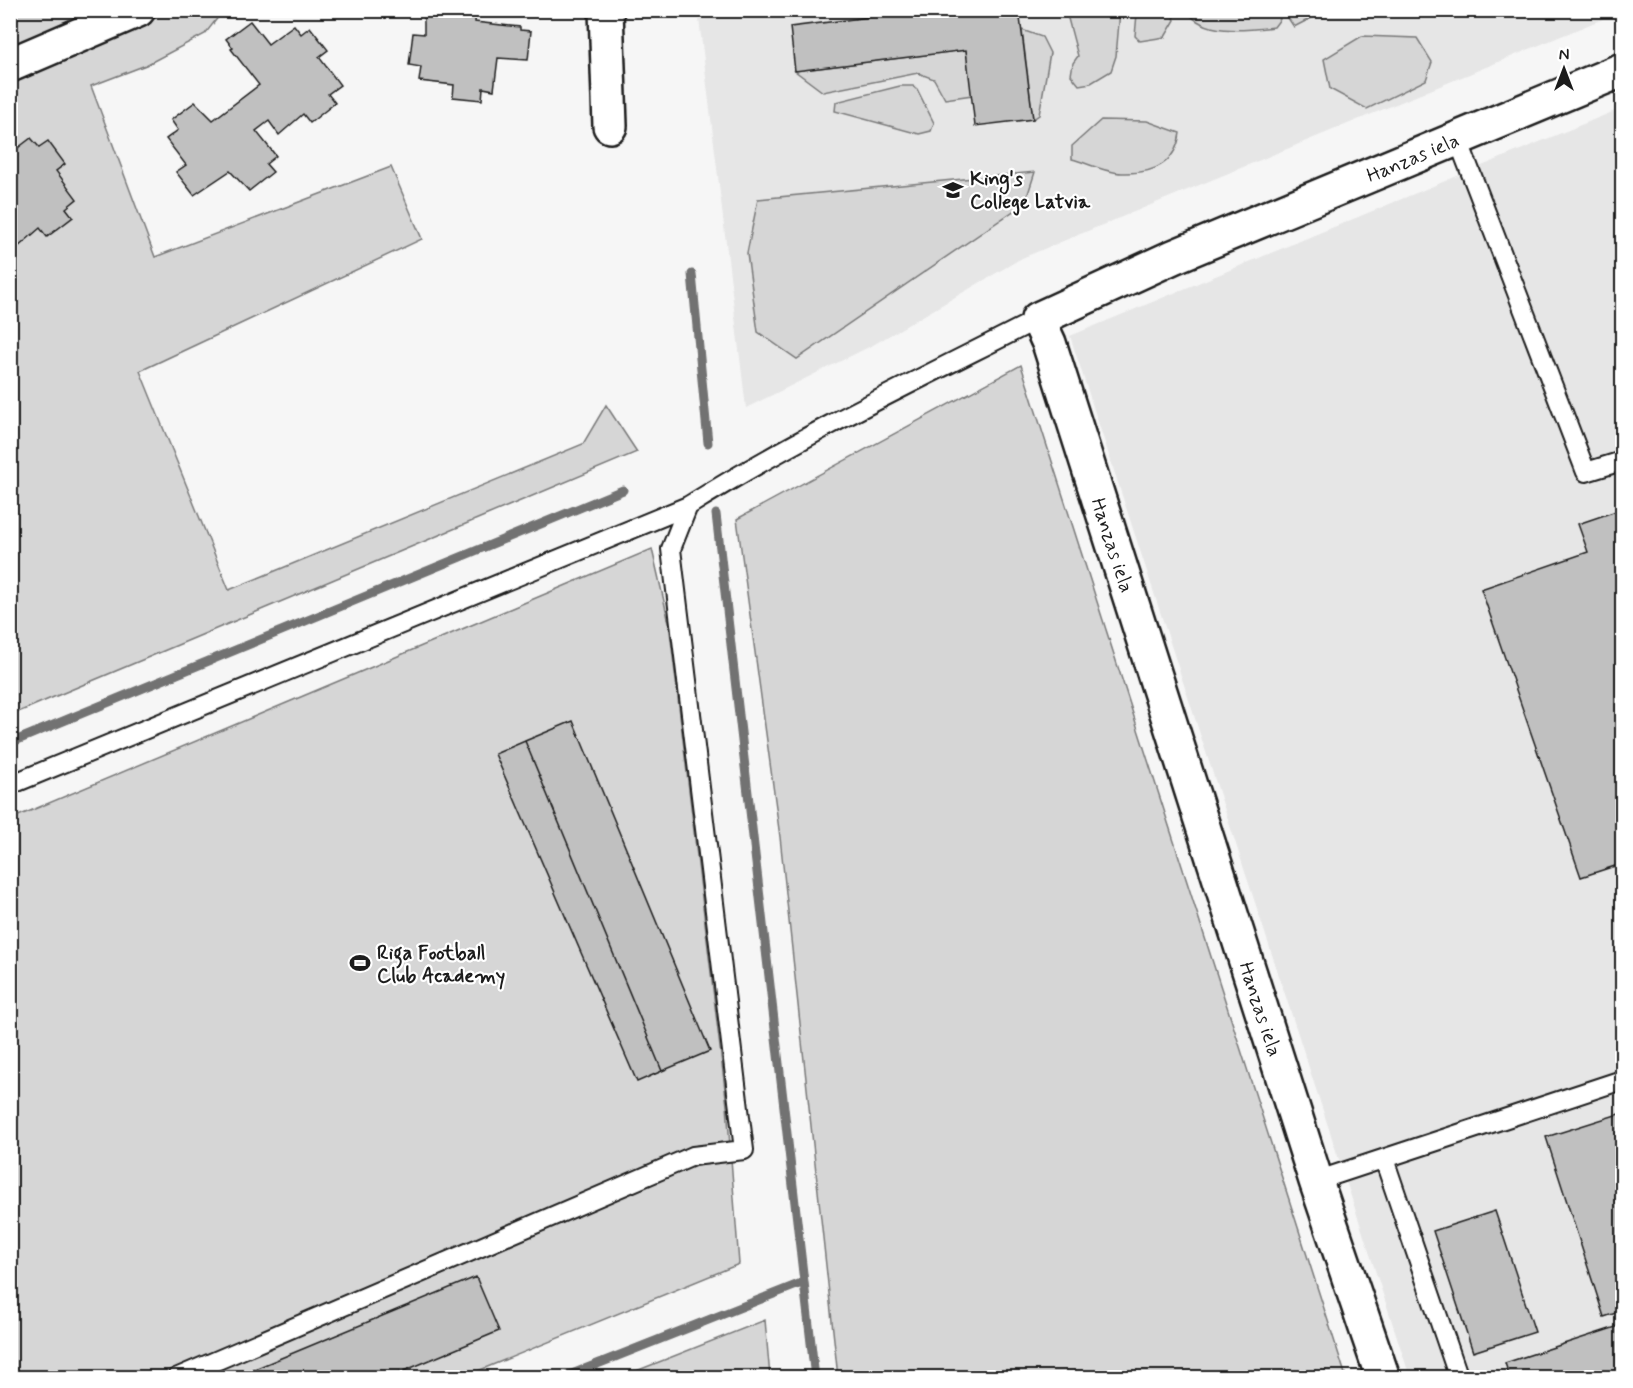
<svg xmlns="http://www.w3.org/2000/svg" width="1633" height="1388" font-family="Mynerve,sans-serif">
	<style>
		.built { fill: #e6e6e6 }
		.green { fill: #d6d6d6; stroke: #797979; stroke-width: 1.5 }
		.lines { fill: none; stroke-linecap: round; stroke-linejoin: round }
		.stream { stroke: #727272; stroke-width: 9 }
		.building { fill: #c0c0c0; stroke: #1c1c1c; stroke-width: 1.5 }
		.service-casing { stroke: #1c1c1c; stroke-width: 22 }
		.minor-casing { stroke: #1c1c1c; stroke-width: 38 }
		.tertiary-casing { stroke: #1c1c1c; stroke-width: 38 }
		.service { stroke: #fff; stroke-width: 18 }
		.minor { stroke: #fff; stroke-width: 33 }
		.tertiary { stroke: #fff; stroke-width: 33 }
		.labels { text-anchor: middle; stroke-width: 4.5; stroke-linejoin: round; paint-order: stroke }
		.street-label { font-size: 20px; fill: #1c1c1c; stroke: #fff }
		.poi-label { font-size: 20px; font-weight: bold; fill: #1c1c1c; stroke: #fff; text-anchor: start }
	</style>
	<rect width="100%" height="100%" fill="#f6f6f6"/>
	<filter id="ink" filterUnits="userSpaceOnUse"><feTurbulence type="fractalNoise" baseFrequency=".0167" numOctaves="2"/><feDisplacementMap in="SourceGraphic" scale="12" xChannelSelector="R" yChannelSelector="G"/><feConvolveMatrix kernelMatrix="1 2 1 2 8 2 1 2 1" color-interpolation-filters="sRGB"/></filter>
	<g filter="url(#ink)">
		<path class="built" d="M698,11L1622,10V11L1022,258L873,345L746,408Z
			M1622,108V1377H1410L1070,336Z"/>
		<path class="green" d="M11,11H223L205,34L146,65L91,86L155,257L391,167L422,239L140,371L229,590L583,444L606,405L637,452L11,715Z
			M1066,11H1120L1116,56L1111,71L1091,83L1079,85L1071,75L1073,63L1078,56Z
			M1187,11H1278L1280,19L1274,27C1247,30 1204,36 1187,11Z
			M1286,11V10L1325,11L1294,27L1288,18Z
			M1171,12L1175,20L1165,37L1140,41L1135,36L1137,14Z
			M1022,30L1042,37L1050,53L1039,115L1033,119Z
			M1362,36L1417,38L1432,62L1426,80L1367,109L1330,89L1324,59Z
			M966,50L972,95L945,99L934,79L918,73L823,92L795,71Z
			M900,86H913L917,89L934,123L931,131L919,134L835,111L836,102Z
			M1101,120L1147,121L1180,133C1176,164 1153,174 1122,173C1107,173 1087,163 1072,159V146Z
			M1035,172L1025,203L797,359L758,332L747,253L758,199Z
			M1021,365L1346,1377H838L780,837L737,519Z
			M652,549L669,623L727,1106L739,1264L463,1377L11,1378V819Z
			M765,1320L770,1377H621Z"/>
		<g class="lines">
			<path class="stream" d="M692,274L708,443
				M716,514L815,1378
				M10,743L623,490
				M562,1378L804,1282"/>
		</g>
		<path class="building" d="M424,10H476L475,22L520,27V30L531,31L528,60L498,58L494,90L483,88L482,100L453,97L454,85L419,81L421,67L409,65L413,33L424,34Z
			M925,10H1019L1033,119L975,126L966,50L795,71L790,27Z
			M250,21L268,44L294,25L301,34L310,27L328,50L319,57L340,85L328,94L335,103L310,123L303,114L279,135L269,121L256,131L276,156L266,164L273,172L249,191L230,171L194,195L176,172L186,165L166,139L178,130L171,120L195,102L213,120L259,85L231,49L233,48L226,39Z
			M31,138L39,147L48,141L65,164L56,171L77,199L66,208L73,217L47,237L40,228L17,248L10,240V154Z
			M1622,509V886L1615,866L1581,877L1481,589L1588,552L1578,524Z
			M573,721L710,1051L662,1071L525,741Z
			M525,741L662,1071L637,1082L495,754Z
			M1622,1113V1311L1604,1317L1546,1137Z
			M1495,1211L1535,1332L1473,1352L1433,1231Z
			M476,1277L499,1331L387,1378H233Z
			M1622,1325V1378H1510L1505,1363Z"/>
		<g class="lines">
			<g class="service-casing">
				<path id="service" d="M1457,137L1586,472L1622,461
					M10,785L688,506C800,436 920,379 1038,319
					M1384,1159L1459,1378
					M1316,1181L1622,1080
					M176,1378L693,1156L744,1150L671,549L688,506"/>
			</g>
			<g class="minor-casing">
				<path id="minor" d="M606,10L610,126
					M10,65L138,10"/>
			</g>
			<g class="tertiary-casing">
				<g id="tertiary">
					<path id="s1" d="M1383,1378L1316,1181L1049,343L1038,319L1173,257L1622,70"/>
				</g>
			</g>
			<use href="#service" class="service"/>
			<use href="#minor" class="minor"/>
			<use href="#tertiary" class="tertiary"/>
		</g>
	</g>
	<defs>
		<g id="school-bare" transform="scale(1.62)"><path d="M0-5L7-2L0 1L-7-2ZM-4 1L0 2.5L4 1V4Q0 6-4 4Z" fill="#1c1c1c" stroke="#fff" stroke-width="2.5" paint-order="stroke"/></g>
		<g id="stadium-bare" transform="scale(1.62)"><path d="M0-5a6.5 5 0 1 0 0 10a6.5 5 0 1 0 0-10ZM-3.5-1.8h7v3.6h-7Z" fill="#1c1c1c" stroke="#fff" stroke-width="2.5" paint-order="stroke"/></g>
	</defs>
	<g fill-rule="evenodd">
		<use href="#school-bare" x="953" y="190"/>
		<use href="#stadium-bare" x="360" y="963"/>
	</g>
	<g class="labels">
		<g class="street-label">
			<text dy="7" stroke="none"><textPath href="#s1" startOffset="1522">Hanzas iela</textPath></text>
			<text transform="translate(1113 545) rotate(72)" y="7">Hanzas iela</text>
			<text transform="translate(1261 1009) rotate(72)" y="7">Hanzas iela</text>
		</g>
		<g class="poi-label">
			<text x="970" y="185">King's<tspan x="970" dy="23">College Latvia</tspan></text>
			<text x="377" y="959">Riga Football<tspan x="377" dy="23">Club Academy</tspan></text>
		</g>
	</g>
	<rect width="1633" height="1388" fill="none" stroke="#fff" stroke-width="36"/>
	<rect x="18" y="18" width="1597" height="1352" fill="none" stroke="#1c1c1c" stroke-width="2" filter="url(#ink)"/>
	<g transform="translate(1564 69)" stroke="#ffffff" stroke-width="4.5" paint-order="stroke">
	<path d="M0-4.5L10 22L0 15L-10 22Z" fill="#1c1c1c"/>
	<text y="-9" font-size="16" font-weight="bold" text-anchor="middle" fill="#1c1c1c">N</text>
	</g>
</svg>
